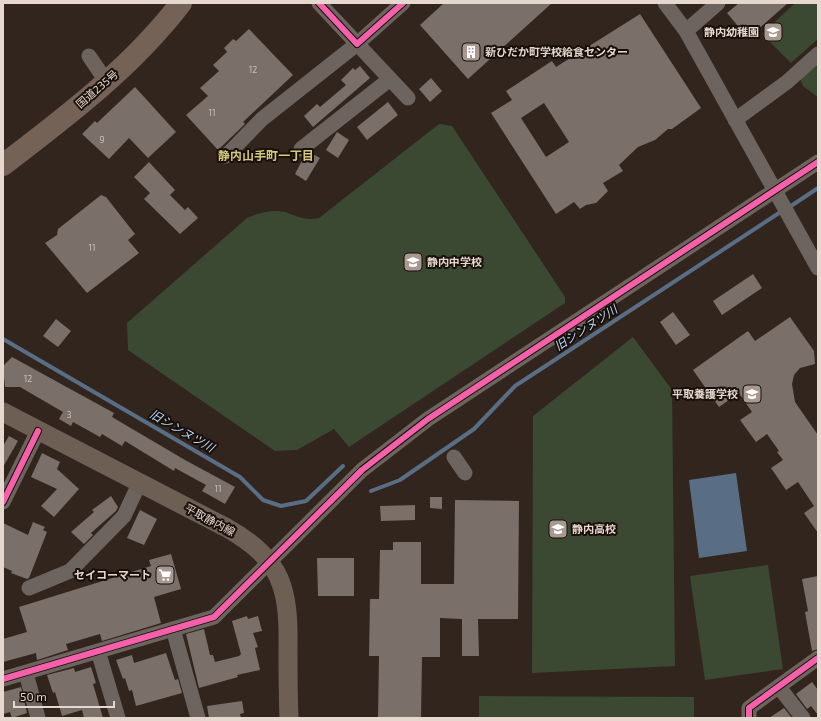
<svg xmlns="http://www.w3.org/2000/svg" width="821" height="721" font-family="'Exo 2','Noto Sans JP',sans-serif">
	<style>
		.green { fill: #3b4933 }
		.water { fill: #596e85 }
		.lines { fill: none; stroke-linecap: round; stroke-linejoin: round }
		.stream { stroke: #596e85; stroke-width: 4 }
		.building { fill: #7b6f69; fill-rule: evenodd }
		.minor { stroke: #6e645f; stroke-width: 15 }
		.major { stroke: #6e5f55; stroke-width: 19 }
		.highway { stroke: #746257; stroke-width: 22 }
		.cycleway-casing { stroke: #190f09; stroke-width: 8 }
		.cycleway { stroke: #f560ab; stroke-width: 6 }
		.labels { text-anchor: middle; stroke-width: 4; stroke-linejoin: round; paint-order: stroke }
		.number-label { font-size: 9px; fill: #cbbdb6 }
		.poi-label { font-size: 11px; font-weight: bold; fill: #e6d7cf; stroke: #190f09; text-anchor: end }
		.street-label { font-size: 11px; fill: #e6d7cf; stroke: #190f09 }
		.neighbourhood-label { font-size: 12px; font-weight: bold; fill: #d4c97b; stroke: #190f09 }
		.water-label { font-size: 12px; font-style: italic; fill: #b5d7fc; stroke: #190f09 }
	</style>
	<rect width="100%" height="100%" fill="#31251e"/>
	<path class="green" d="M795,3H818V39L791,63L762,34Z
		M818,64V97L803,86L800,79Z
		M439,124L452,126L565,297V303L349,447L334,429L297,450L275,451L128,350L127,323L247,218C259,213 271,209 285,212C297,216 305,221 319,218Z
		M633,337L672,390L675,666L532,673L533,416Z
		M768,565L783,669L705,680L690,576Z
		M479,696L694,697V718H479Z"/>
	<path class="water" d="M736,473L747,551L699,558L689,480Z"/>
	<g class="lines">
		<path class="stream" d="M788,208L818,188
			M3,339L240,477L263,500L281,506L306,501L343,466
			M371,491L400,480L474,429L515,386L782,211"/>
	</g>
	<path class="building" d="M444,3H552L468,79L420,25Z
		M739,3H788L748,38L727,13Z
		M640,14L701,108L672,129H668L655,140L638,147L619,165L623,171L603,183L608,191L596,203L586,205L580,209L574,202L556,214L491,113L512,100L506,91L552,61L556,67ZM544,103L569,142L546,157L521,118Z
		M249,29L293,75L243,122L245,124L218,150L186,115L208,96L200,88L219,71L213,65L227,52L224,48L233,39L236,41Z
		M360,66L370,78L313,127L304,116L317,104L320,107L346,85L341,80L353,68L355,70Z
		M431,78L442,91L430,102L419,89Z
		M135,87L176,132L148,158L129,138L109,159L82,134L95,121L97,123Z
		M388,102L398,115L367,140L357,127Z
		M337,132L349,140L338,158L326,150Z
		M311,153L320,158L306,181L295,174L304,157Z
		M149,162L175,190L170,195L185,210L188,207L198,218L180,234L144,199L150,193L134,177Z
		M101,195L106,197L135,234L128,240L139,253L87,293L45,243L57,235L58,229Z
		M753,274L762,288L722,315L713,301Z
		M673,312L690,335L676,345L660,322Z
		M790,317L814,351L815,364L800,368L794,375L792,384L795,402L818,435V533L804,513L814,506L798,482L786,490L771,468L783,460L777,452L779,451L767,434L756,442L740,420L752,412L739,393L719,407L693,370L748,331L755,341Z
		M56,319L71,331L58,347L43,336Z
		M12,357L114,413L112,417L185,460L235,487L225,504L202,491L206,485L175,468L174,471L125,441L122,446L102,434L100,437L73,422L71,426L59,419L63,412L20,387H5L3,366Z
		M9,436L18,441L3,467V446Z
		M42,453L60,462L57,469L79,489L54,517L41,506L57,489L31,477Z
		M111,496L118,507L116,511L91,533L93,535L84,544L71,532L94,512L92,510Z
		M430,497H442V509L430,508Z
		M455,500L519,501L518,619H478L479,656H462V619L440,618V657H422L421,718H378L379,656H369L370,599H379L380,550H393V542H421V584H454Z
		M415,505V520L381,521L380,506Z
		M140,510L157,519L144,545L127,538Z
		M33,522L45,527L43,530L47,532L29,578L27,579L11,573L12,571L3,567V523L28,535Z
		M171,554L181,589L154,597L161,623L102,641L100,634L66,644L68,650L37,660L36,653L3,662V639L27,632L19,607L151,566L149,560Z
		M317,558H354V596H318Z
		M818,576V649L812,651L805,612L808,611L802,579Z
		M247,616L248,619L258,616L262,631L253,633L258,647L255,648L260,670L237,675L238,677L199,688L186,634L204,629L210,655H213L215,662L239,656L241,654L232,621Z
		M166,653L175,680L178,679L182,693L136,706L132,690L129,691L125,678L123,679L116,660L132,655L134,663Z
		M91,667L96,683L93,684L103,718H84L82,710L62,716L55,692L53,693L47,675L74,668L75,672Z
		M812,682L818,690V715L811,706L807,709L796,694Z
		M21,687L27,713L12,718L10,712L3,714V692Z
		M242,701L244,713L240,714L241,718H209L207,706Z
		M784,708L792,718H769Z"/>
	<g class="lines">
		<path class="minor" d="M319,3L408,98
			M665,3L686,31L818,268
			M686,31L718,3
			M89,56L106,81
			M735,120L787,82L818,54
			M301,149L390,79
			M226,156L262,119L357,44L403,3
			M454,457L465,473
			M3,502L38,431
			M29,588L70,571L124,516L139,484
			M173,629L198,718
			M98,651L118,718
			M26,673L38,718
			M3,679L214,617L362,470L428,419L818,162
			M779,687L803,718
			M749,718V708L818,658"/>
		<path class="major" d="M3,412L227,528C283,560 289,589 288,650C288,673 288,695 289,718"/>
		<path class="highway" d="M3,165C67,116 132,67 181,3"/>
		<g class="cycleway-casing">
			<path id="cycleway" d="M319,3L357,44L403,3
				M3,502L38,431
				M3,679L214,617L362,470L428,419L818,162
				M749,718V708L818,658"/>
		</g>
		<use href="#cycleway" class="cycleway"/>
	</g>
	<defs>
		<g id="school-square" transform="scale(1)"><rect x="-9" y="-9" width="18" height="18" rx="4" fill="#a79991" stroke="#190f09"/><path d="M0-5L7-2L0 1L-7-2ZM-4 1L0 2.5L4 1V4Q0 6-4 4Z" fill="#fff"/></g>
		<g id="building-square" transform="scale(1)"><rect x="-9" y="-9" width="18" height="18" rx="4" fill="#a79991" stroke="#190f09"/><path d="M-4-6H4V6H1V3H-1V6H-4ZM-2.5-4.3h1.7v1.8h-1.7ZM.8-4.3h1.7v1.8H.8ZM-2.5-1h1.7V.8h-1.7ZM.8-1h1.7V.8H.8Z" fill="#fff"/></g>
		<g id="supermarket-square" transform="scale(1)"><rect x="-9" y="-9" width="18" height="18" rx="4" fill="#a79991" stroke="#190f09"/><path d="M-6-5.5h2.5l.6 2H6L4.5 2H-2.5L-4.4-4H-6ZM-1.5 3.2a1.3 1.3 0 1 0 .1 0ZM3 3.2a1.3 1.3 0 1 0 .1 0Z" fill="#fff"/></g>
	</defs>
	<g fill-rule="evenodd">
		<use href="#school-square" x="773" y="32"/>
		<use href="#building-square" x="471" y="52"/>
		<use href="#school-square" x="413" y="262"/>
		<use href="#school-square" x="752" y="394"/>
		<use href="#school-square" x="558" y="529"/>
		<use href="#supermarket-square" x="165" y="575"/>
	</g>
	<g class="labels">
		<g class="number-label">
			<text x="253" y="73">12</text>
			<text x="212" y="116">11</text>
			<text x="102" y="143">9</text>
			<text x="92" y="251">11</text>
			<text x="28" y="382">12</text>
			<text x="69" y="418">3</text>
			<text x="218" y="492">11</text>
		</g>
		<g class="poi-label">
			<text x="759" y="36">静内幼稚園</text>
			<text x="485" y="56" text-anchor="start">新ひだか町学校給食センター</text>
			<text x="427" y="266" text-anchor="start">静内中学校</text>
			<text x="738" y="398">平取養護学校</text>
			<text x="572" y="533" text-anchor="start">静内高校</text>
			<text x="151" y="579">セイコーマート</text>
		</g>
		<g class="street-label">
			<text transform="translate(97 89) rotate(-41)" y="4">国道235号</text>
			<text transform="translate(210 520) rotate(28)" y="4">平取静内線</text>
		</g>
		<g class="neighbourhood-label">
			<text x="266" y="160">静内山手町一丁目</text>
		</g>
		<g class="water-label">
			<text transform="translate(586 328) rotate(-33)" y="4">旧シンヌツ川</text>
			<text transform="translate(182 431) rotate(30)" y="4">旧シンヌツ川</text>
		</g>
	</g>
	<rect width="821" height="721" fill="none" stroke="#e6d7cf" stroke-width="8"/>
	<path d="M14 701v6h100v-6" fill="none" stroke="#e6d7cf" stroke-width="2"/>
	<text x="20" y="701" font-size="12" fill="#e6d7cf" stroke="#190f09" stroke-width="3" paint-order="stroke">50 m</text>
</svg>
